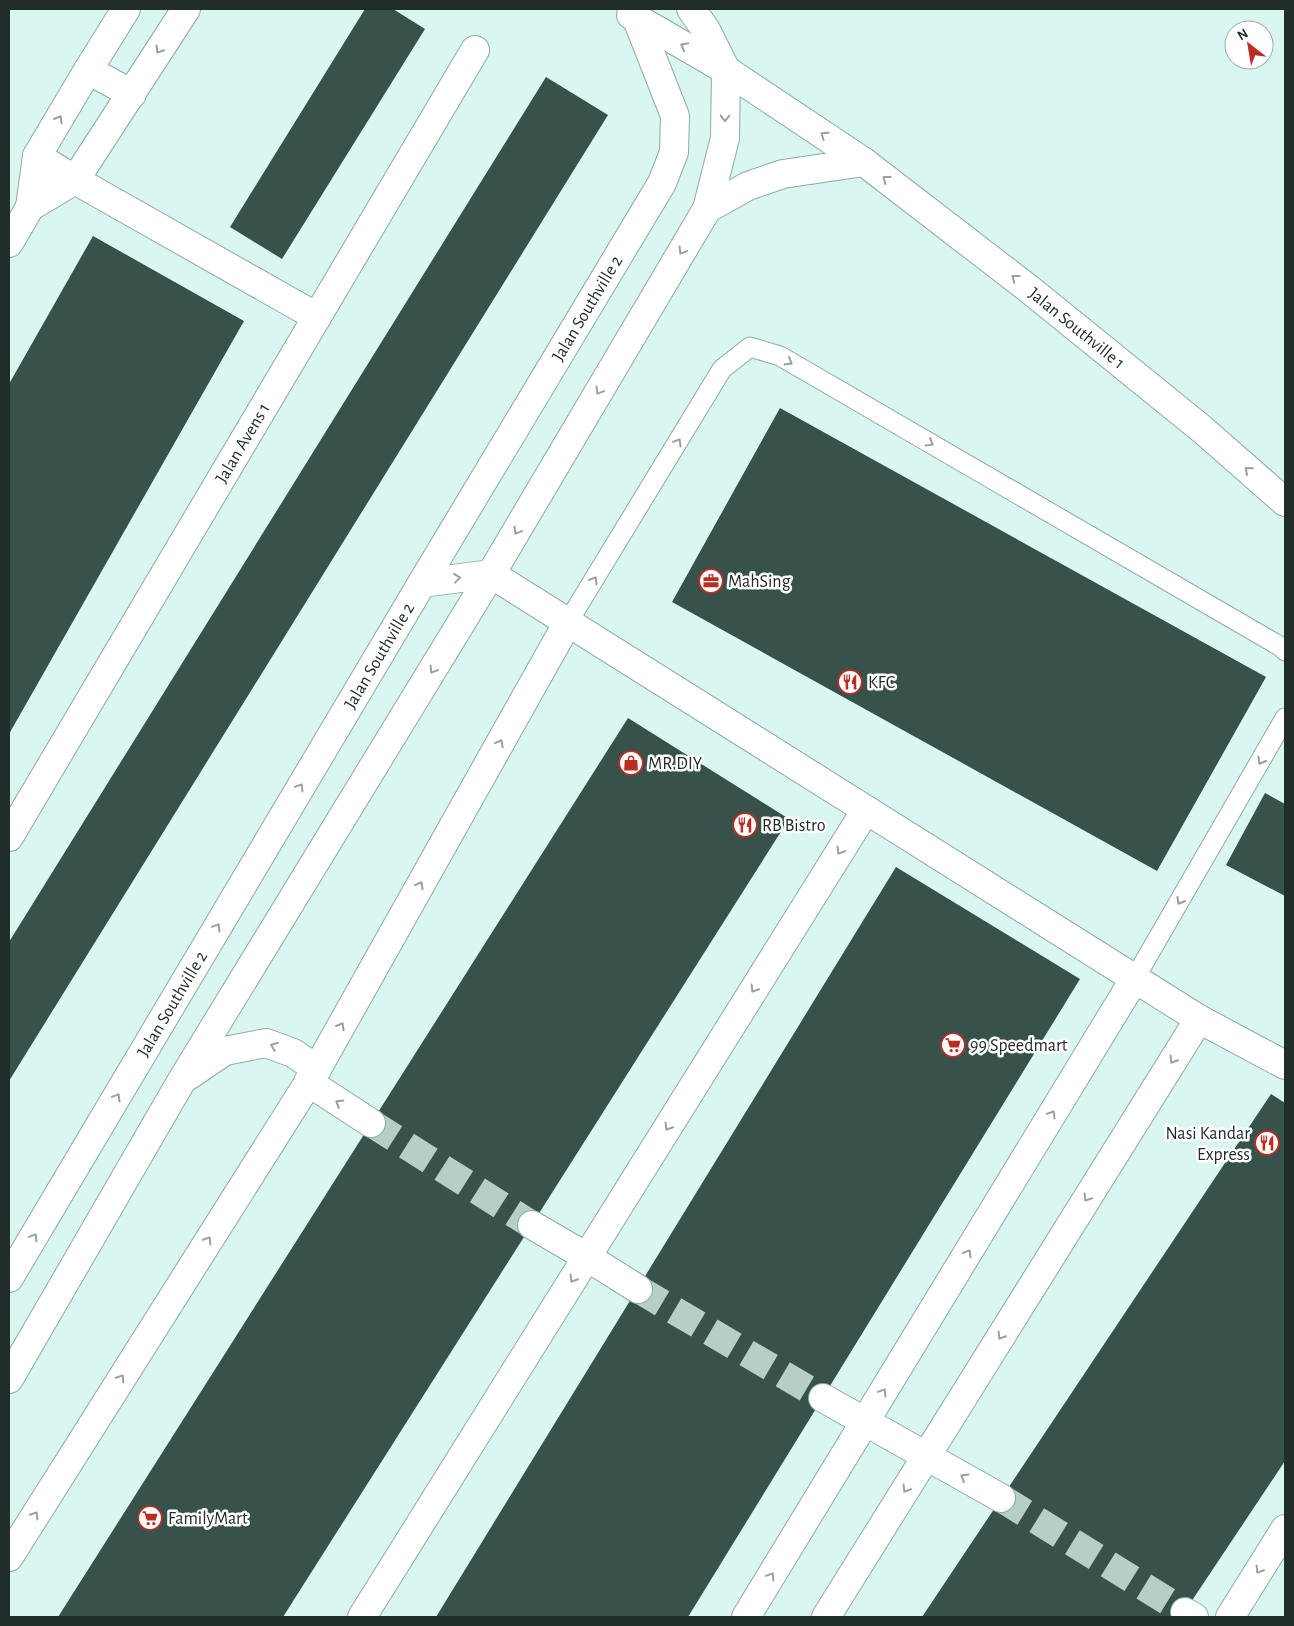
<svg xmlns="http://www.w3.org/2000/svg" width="1294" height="1626" font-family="'Alegreya Sans',sans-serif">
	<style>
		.building { fill: #37514b }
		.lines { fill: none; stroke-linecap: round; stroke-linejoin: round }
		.street-tunnel { stroke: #b4cfc8; stroke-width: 28; stroke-dasharray: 28 14; stroke-linecap: butt }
		.lane-casing { stroke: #8eaaa3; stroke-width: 21 }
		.street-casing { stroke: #8eaaa3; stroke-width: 30 }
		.lane { stroke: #fff; stroke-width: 19 }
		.street { stroke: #fff; stroke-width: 28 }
		.oneway { stroke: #9ba09f }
		.labels { text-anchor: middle; stroke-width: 5; stroke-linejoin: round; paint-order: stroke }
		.street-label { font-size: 18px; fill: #212d2a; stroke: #fff }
		.poi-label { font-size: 18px; fill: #212d2a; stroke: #fff; text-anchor: start }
	</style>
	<rect width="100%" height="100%" fill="#d9f7f0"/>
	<path class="building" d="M365,9H393L425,29L282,259L230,227Z
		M546,77L608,115L9,1081V942Z
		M93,236L244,321L9,734V384Z
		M780,408L1266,677L1157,871L672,602Z
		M628,718L789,819L283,1617H58Z
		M1265,793L1285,804V896L1226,865Z
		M896,867L1080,979L688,1617H436Z
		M1271,1094L1285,1103V1461L1181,1617H922Z"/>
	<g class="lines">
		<path class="street-tunnel" d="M371,1123L532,1225
			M638,1289L823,1398
			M1001,1498L1185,1612"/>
		<g class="lane-casing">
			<path id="lane" d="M568,622L722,369L750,347L780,356L1283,648L1285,651
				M1135,978L1285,718"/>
		</g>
		<g class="street-casing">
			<g id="street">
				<path d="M126,9L88,70L37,156L30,207L75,180L186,9"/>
				<path d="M631,15L726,70L864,162"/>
				<path d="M88,70L132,94"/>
				<path d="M37,156L75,180L317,317"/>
				<path id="s1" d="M707,209L748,186L783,174L864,162L1029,289L1203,430L1285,502"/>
				<path d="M9,243L30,207"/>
				<path d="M422,583L491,574L1199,1019L1285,1065"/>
				<path id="s2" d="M9,837L475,50"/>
				<path d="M188,1076L225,1051L266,1043L293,1053L317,1069"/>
				<path d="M308,1082L371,1123"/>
				<path d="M532,1225L587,1257L638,1289"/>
				<path id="s3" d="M9,1278L422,583L662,183L674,152L675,116L637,19"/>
				<path d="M9,1379L182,1080L491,574L707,209L725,138L726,70L706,30L691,9"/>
				<path d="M823,1398L1001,1498"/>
				<path d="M9,1557L317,1069L568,622"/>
				<path d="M1185,1612L1194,1617"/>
				<path d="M362,1617L866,810"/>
				<path d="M746,1617L1135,978"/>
				<path d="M826,1617L1199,1019"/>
				<path d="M1230,1617L1285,1529"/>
			</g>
		</g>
		<use href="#lane" class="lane"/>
		<use href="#street" class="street"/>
	</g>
	<defs><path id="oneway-chevron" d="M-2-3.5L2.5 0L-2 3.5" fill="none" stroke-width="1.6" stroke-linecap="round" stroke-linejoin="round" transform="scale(1.25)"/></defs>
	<g class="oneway">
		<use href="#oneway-chevron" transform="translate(684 46) rotate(-151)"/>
		<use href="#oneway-chevron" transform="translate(159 50) rotate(122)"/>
		<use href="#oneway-chevron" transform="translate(725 118) rotate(91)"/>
		<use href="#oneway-chevron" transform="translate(59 119) rotate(-60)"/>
		<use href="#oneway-chevron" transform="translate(824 135) rotate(-146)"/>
		<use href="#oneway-chevron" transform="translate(886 179) rotate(-142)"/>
		<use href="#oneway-chevron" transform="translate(682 251) rotate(121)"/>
		<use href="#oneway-chevron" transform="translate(1015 278) rotate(-142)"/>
		<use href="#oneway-chevron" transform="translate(789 362) rotate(30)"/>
		<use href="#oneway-chevron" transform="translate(599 391) rotate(121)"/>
		<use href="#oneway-chevron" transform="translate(678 442) rotate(-59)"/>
		<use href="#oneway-chevron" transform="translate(930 443) rotate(30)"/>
		<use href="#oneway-chevron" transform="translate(1248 470) rotate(-139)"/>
		<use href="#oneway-chevron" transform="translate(517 531) rotate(121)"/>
		<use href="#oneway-chevron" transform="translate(457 578) rotate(-7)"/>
		<use href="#oneway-chevron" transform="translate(594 580) rotate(-59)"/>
		<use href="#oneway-chevron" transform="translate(433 670) rotate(121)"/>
		<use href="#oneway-chevron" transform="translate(500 743) rotate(-61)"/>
		<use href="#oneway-chevron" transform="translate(1261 761) rotate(120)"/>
		<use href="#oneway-chevron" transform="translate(300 787) rotate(-59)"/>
		<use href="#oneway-chevron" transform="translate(840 851) rotate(122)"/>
		<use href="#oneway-chevron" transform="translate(420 885) rotate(-61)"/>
		<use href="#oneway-chevron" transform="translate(1180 901) rotate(120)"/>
		<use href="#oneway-chevron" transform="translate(217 927) rotate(-59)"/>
		<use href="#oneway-chevron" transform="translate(754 989) rotate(122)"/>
		<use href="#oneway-chevron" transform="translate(341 1026) rotate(-61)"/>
		<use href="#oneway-chevron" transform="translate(274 1046) rotate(-160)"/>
		<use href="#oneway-chevron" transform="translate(1173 1060) rotate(122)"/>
		<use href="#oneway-chevron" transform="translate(117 1097) rotate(-59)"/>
		<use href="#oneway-chevron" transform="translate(339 1103) rotate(-148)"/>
		<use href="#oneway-chevron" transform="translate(1052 1114) rotate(-59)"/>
		<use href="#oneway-chevron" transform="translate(668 1127) rotate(122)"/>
		<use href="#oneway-chevron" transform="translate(1087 1198) rotate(122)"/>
		<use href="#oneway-chevron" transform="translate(34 1237) rotate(-59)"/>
		<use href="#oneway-chevron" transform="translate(208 1240) rotate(-58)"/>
		<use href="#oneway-chevron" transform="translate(968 1253) rotate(-59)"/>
		<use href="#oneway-chevron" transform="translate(573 1279) rotate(122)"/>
		<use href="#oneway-chevron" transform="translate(1001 1336) rotate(122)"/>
		<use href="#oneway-chevron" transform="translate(121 1378) rotate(-58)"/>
		<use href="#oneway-chevron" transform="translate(883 1392) rotate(-59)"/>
		<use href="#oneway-chevron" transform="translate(964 1477) rotate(-150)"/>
		<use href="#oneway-chevron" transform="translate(906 1489) rotate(122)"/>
		<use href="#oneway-chevron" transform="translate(35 1515) rotate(-58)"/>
		<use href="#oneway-chevron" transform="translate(1259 1570) rotate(122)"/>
		<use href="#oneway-chevron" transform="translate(771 1576) rotate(-59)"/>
	</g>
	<defs>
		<g id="office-ring" transform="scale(1.25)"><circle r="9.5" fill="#fff" stroke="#ba2d22" stroke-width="1.5"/><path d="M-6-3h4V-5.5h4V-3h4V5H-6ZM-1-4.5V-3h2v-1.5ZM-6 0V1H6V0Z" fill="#ba2d22"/></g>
		<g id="restaurant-ring" transform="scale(1.25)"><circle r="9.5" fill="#fff" stroke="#ba2d22" stroke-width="1.5"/><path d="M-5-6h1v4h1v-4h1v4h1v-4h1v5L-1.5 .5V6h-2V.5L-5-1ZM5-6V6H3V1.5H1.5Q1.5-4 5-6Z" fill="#ba2d22"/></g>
		<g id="shop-ring" transform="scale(1.25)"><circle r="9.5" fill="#fff" stroke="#ba2d22" stroke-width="1.5"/><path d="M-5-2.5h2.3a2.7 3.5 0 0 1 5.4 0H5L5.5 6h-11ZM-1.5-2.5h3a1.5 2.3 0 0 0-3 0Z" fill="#ba2d22"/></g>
		<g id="supermarket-ring" transform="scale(1.25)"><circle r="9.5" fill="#fff" stroke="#ba2d22" stroke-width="1.5"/><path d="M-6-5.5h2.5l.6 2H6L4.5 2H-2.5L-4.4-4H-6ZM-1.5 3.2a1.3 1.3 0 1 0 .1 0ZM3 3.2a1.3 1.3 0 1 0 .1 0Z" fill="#ba2d22"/></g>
	</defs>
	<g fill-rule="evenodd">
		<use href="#office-ring" x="711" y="581"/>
		<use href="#restaurant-ring" x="850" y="682"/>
		<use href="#shop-ring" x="631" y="763"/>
		<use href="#restaurant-ring" x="745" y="825"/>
		<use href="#supermarket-ring" x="953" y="1045"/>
		<use href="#restaurant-ring" x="1267" y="1143"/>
		<use href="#supermarket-ring" x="150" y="1518"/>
	</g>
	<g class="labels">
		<g class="street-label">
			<text dy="6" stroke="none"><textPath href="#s3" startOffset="1129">Jalan Southville 2</textPath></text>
			<text dy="6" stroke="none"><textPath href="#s1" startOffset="436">Jalan Southville 1</textPath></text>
			<text dy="6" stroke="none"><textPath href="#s2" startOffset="458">Jalan Avens 1</textPath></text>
			<text dy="6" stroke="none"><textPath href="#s3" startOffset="724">Jalan Southville 2</textPath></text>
			<text dy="6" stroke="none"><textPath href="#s3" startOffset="319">Jalan Southville 2</textPath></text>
		</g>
		<g class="poi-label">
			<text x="728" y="587">MahSing</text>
			<text x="868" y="688">KFC</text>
			<text x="648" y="769">MR.DIY</text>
			<text x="762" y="831">RB Bistro</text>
			<text x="970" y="1051">99 Speedmart</text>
			<text x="1250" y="1139" text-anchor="end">Nasi Kandar<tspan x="1250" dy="21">Express</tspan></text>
			<text x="168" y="1524">FamilyMart</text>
		</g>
	</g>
	<rect width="1294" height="1626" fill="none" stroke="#212d2a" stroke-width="20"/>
	<g transform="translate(1249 45) rotate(329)"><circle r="24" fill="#ffffff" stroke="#a6abaa"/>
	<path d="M0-4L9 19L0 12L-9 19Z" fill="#ba2d22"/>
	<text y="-8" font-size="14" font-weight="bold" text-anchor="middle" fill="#212d2a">N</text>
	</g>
</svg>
